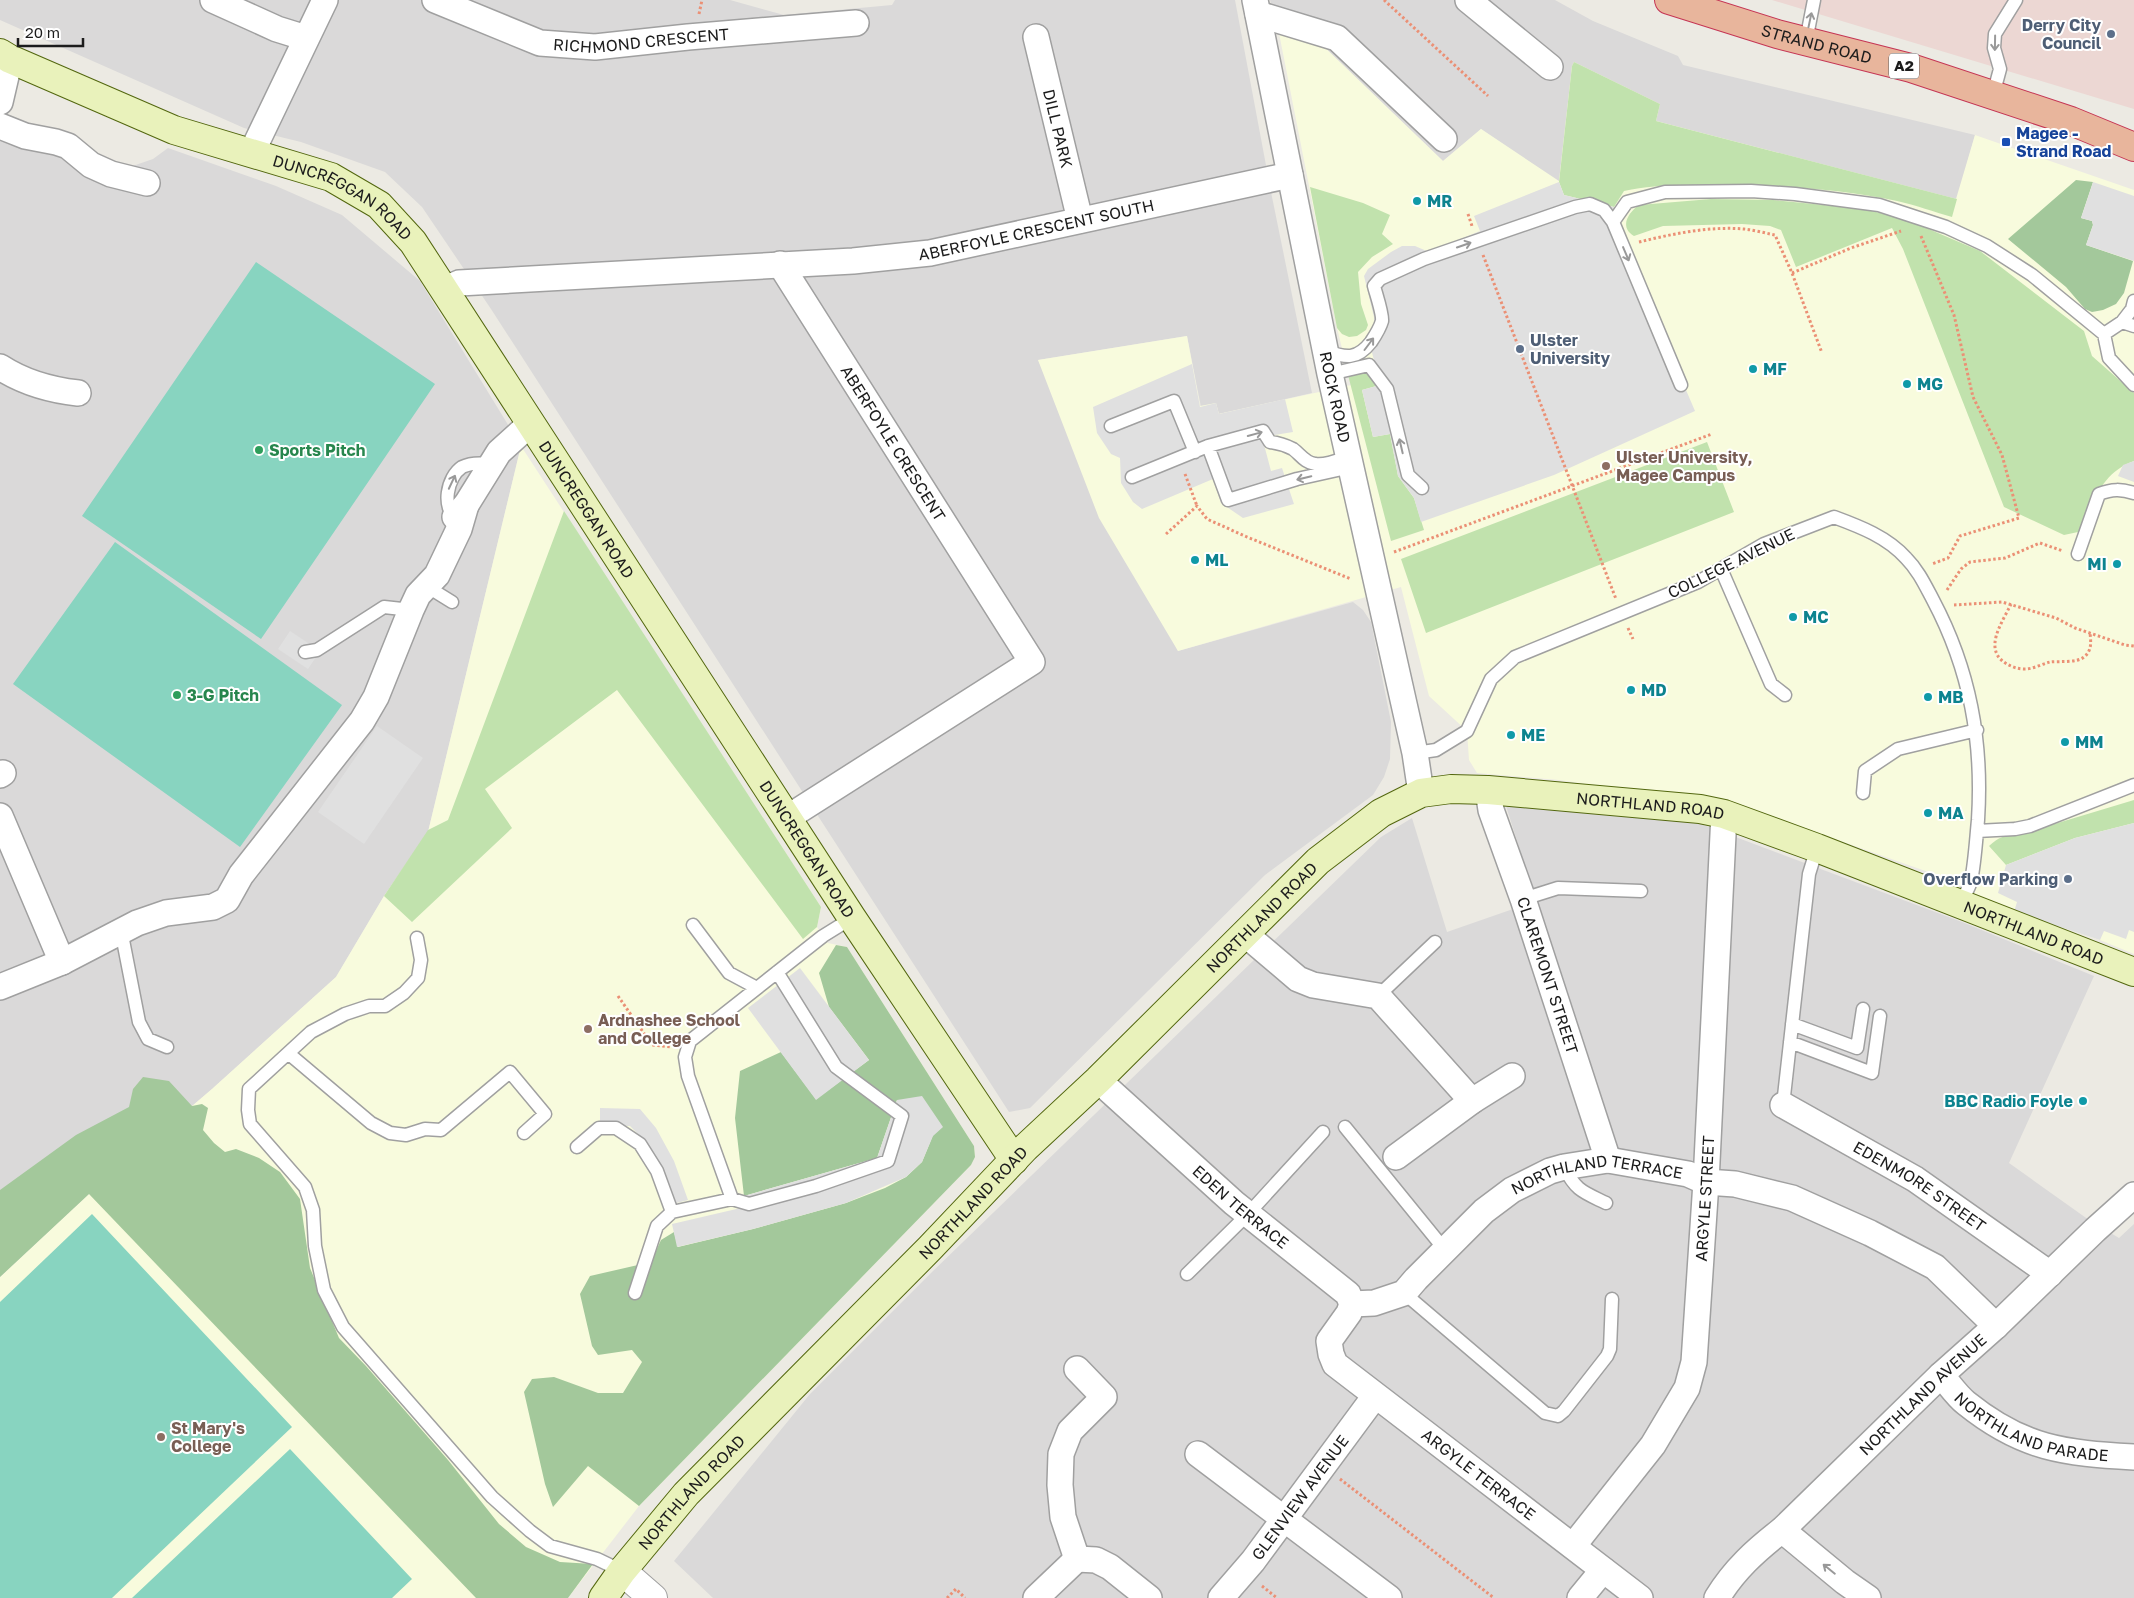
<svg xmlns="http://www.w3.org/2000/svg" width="2134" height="1598" font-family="'Golos Text',sans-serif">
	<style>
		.residential { fill: #dad9d9 }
		.commercial { fill: #ecd7d3 }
		.education { fill: #f8fbdd }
		.grass { fill: #c1e2ad }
		.forest { fill: #a3c89b }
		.pitch { fill: #88d4c0 }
		.parking { fill: #e0e0e0 }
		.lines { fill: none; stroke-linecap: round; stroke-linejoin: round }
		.service-casing { stroke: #a0a0a0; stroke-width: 15 }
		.minor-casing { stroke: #a0a0a0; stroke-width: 28 }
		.tertiary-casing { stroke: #a0a0a0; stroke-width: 30 }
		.secondary-casing { stroke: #53670f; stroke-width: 30 }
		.trunk-casing { stroke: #c53554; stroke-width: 30 }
		.path { stroke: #eb9075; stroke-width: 3; stroke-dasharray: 2.5 2.5; stroke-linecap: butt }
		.service { stroke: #fff; stroke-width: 12 }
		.minor { stroke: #fff; stroke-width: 25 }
		.tertiary { stroke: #fff; stroke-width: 28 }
		.secondary { stroke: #e9f2bb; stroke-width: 28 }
		.trunk { stroke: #e8b59c; stroke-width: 28 }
		.oneway { stroke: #999 }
		.service-dot { fill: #5c6f8a; stroke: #fff; stroke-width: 2 }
		.transit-dot { fill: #1a4fb4; stroke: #fff; stroke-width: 2 }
		.culture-dot { fill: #0f9aa8; stroke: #fff; stroke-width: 2 }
		.leisure-dot { fill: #2e9e5b; stroke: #fff; stroke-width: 2 }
		.education-dot { fill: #8d6e63; stroke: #fff; stroke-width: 2 }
		.labels { text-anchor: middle; stroke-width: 4; stroke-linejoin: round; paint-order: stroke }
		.shield { fill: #fff; stroke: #606060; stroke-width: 1 }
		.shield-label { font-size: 15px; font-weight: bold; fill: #1c1c1c }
		.service-label { font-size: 16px; font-weight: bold; fill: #4e5e75; stroke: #fff; text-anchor: end }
		.street-label { font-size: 16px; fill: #1c1c1c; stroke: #fff }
		.transit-label { font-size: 16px; font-weight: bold; fill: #164399; stroke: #fff; text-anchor: start }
		.culture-label { font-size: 16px; font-weight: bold; fill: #0d838f; stroke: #fff; text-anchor: start }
		.leisure-label { font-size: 16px; font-weight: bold; fill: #27864d; stroke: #fff; text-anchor: start }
		.education-label { font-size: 16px; font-weight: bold; fill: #785e54; stroke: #fff; text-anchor: start }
	</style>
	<rect width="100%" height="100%" fill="#eceae3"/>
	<path class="residential" d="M0,0H730L784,15L892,5L895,0H1235L1271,192L1312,393L1218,414L1201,407L1187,336L1038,360L1178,651L1353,602L1363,610L1371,622L1391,722L1390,759L1384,777L1373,795L1265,875L1030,1108L1009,1112L491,309L422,207L385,172L301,142L244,128L0,20Z
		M1270,0H1555L1593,21L1678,56L1683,65L1975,135L1957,199L1656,121L1572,67L1559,182L1481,129L1443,161L1318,41L1278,28Z
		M0,133L121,170L153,159L168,148L276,186L342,215L420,281L521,446L428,832L384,896L336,977L212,1089L89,1194L0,1277Z
		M1506,806L1701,824L1962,922L2094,976L2009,1163L2089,1220L2119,1238L2134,1224V1598H713L674,1561L810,1394L933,1271L1381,837L1412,818L1447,932L1536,901Z"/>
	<path class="commercial" d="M1772,0H2134V109L1792,6Z"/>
	<path class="education" d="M1278,28L1318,41L1443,161L1481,129L1559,181L1572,66L1574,62L1660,104L1656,121L1956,199L1975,135L2134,190V954L2100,940L2014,912L1934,874L1750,809L1559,780L1477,773L1469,760L1467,731L1429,696L1401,587L1178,651L1099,518L1038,360L1187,336L1200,406L1216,403L1219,414L1351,385L1337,328Z
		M521,446L821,907L817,927L823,936L828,943L847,947L974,1146L975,1157L971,1165L639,1506L568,1598H0V1277L89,1194L212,1089L336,977L384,896L428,832Z"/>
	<path class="grass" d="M1574,62L1660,104L1656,121L1957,199L1952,217C1934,212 1916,205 1897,201C1839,188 1777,186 1719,186C1687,185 1655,184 1624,191L1614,207L1564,195L1559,182L1572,66Z
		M1310,187L1363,203L1390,215L1382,234L1393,244L1372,257L1358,272L1361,304L1368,325L1366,330L1357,336L1349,337L1342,334L1337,328Z
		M1711,199L1773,200L1864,209L1892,216L1924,227L1980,251L2084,331L2092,356L2134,393V461C2101,473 2093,503 2078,532L2064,535L2004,507L1903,249L1892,228L1796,267L1781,230L1770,226L1742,224L1663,226L1634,236C1619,227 1628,213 1639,205Z
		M1369,370L1380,385L1362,390L1373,437L1390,434L1398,476L1414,498L1424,530L1391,541L1348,375Z
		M1707,442L1734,512L1426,633L1401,559Z
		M564,511L821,907L817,927L803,939L617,690L485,789L512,828L412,922L384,896L428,830L448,820Z
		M2134,800V823L2075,838L2006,865L1989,846C1999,837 2004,835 2018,835Z"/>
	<path class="forest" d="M2076,180L2093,182L2081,218L2092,221L2093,225L2086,245L2133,261L2124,293L2116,304L2103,310L2092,312L2085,309L2066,287L2008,239Z
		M836,945L847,947L974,1146L975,1157L971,1165L639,1506L588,1466L553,1507L545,1484L524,1392L532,1379L554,1377L598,1393H623L642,1362L632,1350L598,1355L592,1346L580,1294L590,1276L651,1262L661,1240L674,1232L678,1247L753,1229L846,1203L885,1188L906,1177L922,1162L933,1135L897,1100L877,1158L744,1196L735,1118L740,1071L781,1052L816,1099L869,1060L829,1007L819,973Z
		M143,1077L169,1081L192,1106L202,1104L208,1108L203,1130L214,1143L225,1152L236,1149L259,1158L280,1172L300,1199L310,1268L339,1338L366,1366L448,1460L499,1524L526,1547L560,1562L593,1564L568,1598H476L89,1194L0,1277V1190L76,1135L129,1107L133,1089Z"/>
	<path class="pitch" d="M256,262L435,384L261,639L82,516Z
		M115,542L342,705L240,847L13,684Z
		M92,1214L292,1427L112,1598H0V1302Z
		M290,1449L412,1579L392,1598H132Z"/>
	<path class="parking" d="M1559,182L1564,195L1614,207L1674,362L1695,411L1554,475L1421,522L1414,498L1398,476L1390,434L1373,437L1362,390L1380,385L1368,336L1374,325V317L1364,276L1368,269L1391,252L1402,246H1415L1429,252L1480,231L1474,216Z
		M2093,182L2134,196V261L2086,245L2093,225L2092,221L2081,218Z
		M1192,364L1200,407L1216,403L1219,414L1285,399L1293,432L1262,437L1271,471L1282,468L1294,504L1243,518L1221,503L1213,479L1142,509L1133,502L1121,483L1120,458L1111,454L1097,433L1093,407Z
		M2134,461V482L2118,476L2123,465Z
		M290,631L320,651L308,669L278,649Z
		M377,726L423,758L364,844L318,812Z
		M2134,823V932L2129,930L2126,939L2104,931L2100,940L2014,912L2017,902L1998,893L2006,865L2075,838Z
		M800,968L869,1060L816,1100L748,1008Z
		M922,1096L943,1127L933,1136L922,1162L906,1177L846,1203L753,1229L677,1247L672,1224L745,1207L744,1196L877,1158L897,1100Z
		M600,1108L640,1109L656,1128L674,1161L688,1200L673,1204L641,1137L630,1126L600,1125Z"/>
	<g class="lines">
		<g class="service-casing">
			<path id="service" d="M1806,41L1814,0
				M1993,95L2000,69L1994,48L1995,34L2016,0
				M1613,222L1627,202L1665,192L1751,191L1795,194L1879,205L1946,227L1987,246L2032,275L2104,334L2122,322L2134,326
				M2122,322L2132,309L2134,301
				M2104,334L2109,358L2134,385
				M1326,351C1346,358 1357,360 1371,342C1375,336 1380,328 1382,321C1383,314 1376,294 1374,286L1380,279L1424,259L1575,207L1590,204L1604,210L1613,222L1681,385
				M1330,374L1369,365L1387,389L1408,475L1422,488
				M1111,426L1174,401L1195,452
				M1208,446L1228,500L1297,479L1351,467
				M1132,477L1208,446L1263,431L1270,442C1278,443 1285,445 1293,449C1300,454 1305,463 1315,464C1326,466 1338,460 1349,456
				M457,519C441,508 447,477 462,467C470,463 481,463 489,464
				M2078,554L2099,494C2112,489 2121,489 2134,493
				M1721,569L1771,684L1785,695
				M423,584L452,602
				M305,652L317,650L384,607L411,610
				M1415,753L1436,750L1467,731L1491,679L1515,657L1698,582L1764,544L1834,517C1861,527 1887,537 1906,558C1918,570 1925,585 1933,600C1970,670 1983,741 1978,820C1976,840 1975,861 1971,881C1969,889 1963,897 1960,905
				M1863,793L1865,771L1898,749L1977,730
				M1977,831L2015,829L2030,826L2134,785
				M1523,899L1558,888L1641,891
				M693,925L729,973L757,988
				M121,930L139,1022L148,1039L167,1047
				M417,938L421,960L418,978L404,993L385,1006H369L345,1014L311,1032L249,1089L248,1110L250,1124L305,1187L313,1210L315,1246L324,1290L343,1327L492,1497L530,1531L550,1546L597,1559L622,1571
				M1378,996L1435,942
				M1792,1024L1857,1048L1863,1009
				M1790,1042L1872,1073L1880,1016
				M288,1053L371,1123L390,1133L406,1135L425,1129L441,1130L510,1072L545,1114L524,1133
				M1783,1105L1809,874L1817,848
				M1345,1127L1445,1250
				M577,1147L599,1128H616L640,1144L657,1171L672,1212L732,1199L688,1076L685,1057L690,1041L823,936L852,918
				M1564,1167C1576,1191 1583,1192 1606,1203
				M732,1199L749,1204L816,1186L888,1161L902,1116L836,1067L777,972
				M1187,1274L1248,1214L1323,1132
				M635,1293L657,1226L672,1212
				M1404,1293L1545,1413L1558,1416L1564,1411L1607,1356L1610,1349L1612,1299"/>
		</g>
		<g class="minor-casing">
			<g id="minor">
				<path d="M213,0L277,29L306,38"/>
				<path id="s1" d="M435,0L540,43L595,47L688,37L856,23"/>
				<path id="s2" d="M1255,0L1330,374L1415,753L1421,793"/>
				<path d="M1468,0L1550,67"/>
				<path d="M1258,14L1337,38L1444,139"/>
				<path id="s3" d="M1036,37L1080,220"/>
				<path d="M0,102L10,59"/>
				<path d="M0,126L25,136L56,142L68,146L91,165L111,174L147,183"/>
				<path d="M252,152L325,0"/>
				<path id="s4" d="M780,264L1032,662L787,818"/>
				<path id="s5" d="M445,289L459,283L853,261L930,253L1290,175"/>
				<path d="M0,367C23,382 51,390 78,393"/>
				<path d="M455,517L466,505L499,452L530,424"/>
				<path d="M0,775L3,773"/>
				<path id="s6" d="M1488,790L1491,810L1523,899L1608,1160"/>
				<path d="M0,816L62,962"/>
				<path d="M1245,934L1298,979L1313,985L1378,996L1472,1101"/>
				<path d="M0,987L62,962L137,923L166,913L213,907L227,900L241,875L362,721L376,697L411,610L418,595L437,575L459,529L466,505"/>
				<path id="s7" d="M1098,1080L1234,1203L1348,1294L1352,1304L1349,1313L1329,1341L1331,1354L1335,1364L1640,1598"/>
				<path id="s8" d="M1783,1105L1915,1179L2050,1274"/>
				<path d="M1396,1157L1472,1101L1512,1076"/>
				<path id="s9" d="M1352,1304L1374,1303L1404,1293L1416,1279L1484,1211L1512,1190L1550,1171L1564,1167L1608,1160L1688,1174L1706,1182L1735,1184L1792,1198L1870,1233L1935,1267L1996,1326"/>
				<path d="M1077,1369L1104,1397L1070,1431L1061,1454L1060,1485L1063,1517L1077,1559"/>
				<path id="s10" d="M1941,1375C1949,1384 1957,1396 1966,1403C2023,1449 2064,1453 2134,1457"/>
				<path d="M1198,1454L1389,1598"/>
				<path d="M1782,1530L1845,1582L1868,1598"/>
				<path id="s11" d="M1573,1546L1653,1445L1687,1388L1694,1362L1706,1182L1724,814"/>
				<path d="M1077,1559L1096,1560L1110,1567L1149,1598"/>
				<path d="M1036,1598L1077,1559"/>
				<path id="s12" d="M1221,1598L1253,1561L1375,1396"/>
				<path d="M1580,1598L1603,1570"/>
				<path id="s13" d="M1717,1598C1734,1570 1756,1550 1782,1530L1941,1375L1996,1326L2095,1230L2134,1195"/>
			</g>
		</g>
		<g class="tertiary-casing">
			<path id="tertiary" d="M622,1571L653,1598"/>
		</g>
		<g class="secondary-casing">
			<g id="secondary">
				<path id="s14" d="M0,53L10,59L174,130L331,177L379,205L413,242L852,918L1014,1160"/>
				<path id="s15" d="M603,1598L622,1571L686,1494L930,1248L1025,1148L1098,1080L1318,861L1381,813L1421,793L1451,789L1488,790L1700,809L1724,814L1817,848L2134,972"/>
			</g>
		</g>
		<g class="trunk-casing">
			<g id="trunk">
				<path id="s16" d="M1669,0L1777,34L1911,68L2071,121L2134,147"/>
			</g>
		</g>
		<path class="path" d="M1384,0L1488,96
			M699,14L702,0
			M1468,214L1472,226
			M1921,236L1954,315L1973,397L2002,455L2019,518L1960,536L1948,558L1932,564
			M1639,242C1672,234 1709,226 1744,229C1754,230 1765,233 1775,235L1792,273L1822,353
			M1483,255L1616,599
			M1792,273L1851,248L1901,231
			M1185,474L1197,506
			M1166,534L1197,506L1207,519L1247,537L1351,579
			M1394,552L1712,434
			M1947,590L1961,569L1970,562L2005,558L2040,543L2063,551
			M2011,604C2002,623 1982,650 2007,664C2012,667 2018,669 2025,669C2033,669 2042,664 2050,662C2060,661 2077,663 2084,657C2092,651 2091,642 2090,633
			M1954,605L2002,602L2056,618L2075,628L2125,645L2134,646
			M1628,628L1633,639
			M618,996L652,1045L671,1047
			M1340,1479L1494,1598
			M1262,1586L1277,1598
			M947,1598L956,1589L965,1598"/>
		<use href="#service" class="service"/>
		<use href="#minor" class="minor"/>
		<use href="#tertiary" class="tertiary"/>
		<use href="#secondary" class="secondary"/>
		<use href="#trunk" class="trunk"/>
	</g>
	<defs><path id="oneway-shaft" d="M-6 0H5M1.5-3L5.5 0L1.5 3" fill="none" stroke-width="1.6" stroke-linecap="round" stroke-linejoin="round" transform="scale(1.25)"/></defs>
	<g class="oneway">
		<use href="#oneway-shaft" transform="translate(1810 20) rotate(-78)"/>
		<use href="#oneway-shaft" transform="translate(1995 43) rotate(91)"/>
		<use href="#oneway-shaft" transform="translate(1464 245) rotate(-19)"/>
		<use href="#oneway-shaft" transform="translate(1626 254) rotate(67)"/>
		<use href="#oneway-shaft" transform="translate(1369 344) rotate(-53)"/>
		<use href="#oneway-shaft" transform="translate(1255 434) rotate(-15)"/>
		<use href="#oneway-shaft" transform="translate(1401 446) rotate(-103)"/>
		<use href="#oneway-shaft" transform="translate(1304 478) rotate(167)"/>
		<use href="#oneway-shaft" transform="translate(452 482) rotate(-65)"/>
		<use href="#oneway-shaft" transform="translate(1829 1569) rotate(-141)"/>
	</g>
	<g class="service-dot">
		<circle cx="2111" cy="34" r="5"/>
		<circle cx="1520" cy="349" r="5"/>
		<circle cx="2068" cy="879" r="5"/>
	</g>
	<rect class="transit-dot" x="2001" y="137" width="10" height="10" rx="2.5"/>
	<g class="culture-dot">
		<circle cx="1417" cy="201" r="5"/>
		<circle cx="1753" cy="369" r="5"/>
		<circle cx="1907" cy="384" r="5"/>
		<circle cx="1195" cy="560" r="5"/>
		<circle cx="2117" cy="564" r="5"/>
		<circle cx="1793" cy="617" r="5"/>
		<circle cx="1631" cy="690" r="5"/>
		<circle cx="1928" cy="697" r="5"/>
		<circle cx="1511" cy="735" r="5"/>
		<circle cx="2065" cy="742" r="5"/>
		<circle cx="1928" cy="813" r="5"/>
		<circle cx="2083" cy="1101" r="5"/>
	</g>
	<g class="leisure-dot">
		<circle cx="259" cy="450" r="5"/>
		<circle cx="177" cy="695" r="5"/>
	</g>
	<g class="education-dot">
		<circle cx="1606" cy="466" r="5"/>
		<circle cx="588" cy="1029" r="5"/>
		<circle cx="161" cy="1437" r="5"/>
	</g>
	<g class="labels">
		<rect class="shield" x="1889" y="53.5" width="30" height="25" rx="4"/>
		<g class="shield-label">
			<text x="1904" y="71">A2</text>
		</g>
		<g class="service-label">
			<text x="2101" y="31">Derry City<tspan x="2101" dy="18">Council</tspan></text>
			<text x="1530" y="346" text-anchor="start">Ulster<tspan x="1530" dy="18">University</tspan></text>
			<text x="2058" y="885">Overflow Parking</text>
		</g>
		<g class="street-label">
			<text dy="6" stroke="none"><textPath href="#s1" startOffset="215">RICHMOND CRESCENT</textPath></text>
			<text dy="6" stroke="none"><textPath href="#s16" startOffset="154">STRAND ROAD</textPath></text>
			<text dy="6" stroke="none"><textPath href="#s3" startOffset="94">DILL PARK</textPath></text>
			<text dy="6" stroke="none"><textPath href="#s14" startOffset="374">DUNCREGGAN ROAD</textPath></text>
			<text dy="6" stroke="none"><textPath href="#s5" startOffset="596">ABERFOYLE CRESCENT SOUTH</textPath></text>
			<text dy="6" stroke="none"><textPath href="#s2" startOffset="405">ROCK ROAD</textPath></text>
			<text dy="6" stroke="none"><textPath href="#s4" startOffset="212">ABERFOYLE CRESCENT</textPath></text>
			<text dy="6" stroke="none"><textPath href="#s14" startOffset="779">DUNCREGGAN ROAD</textPath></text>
			<text transform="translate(1731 563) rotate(-26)" y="6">COLLEGE AVENUE</text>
			<text dy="6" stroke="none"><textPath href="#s15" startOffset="1382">NORTHLAND ROAD</textPath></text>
			<text dy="6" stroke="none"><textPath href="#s14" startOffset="1184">DUNCREGGAN ROAD</textPath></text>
			<text dy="6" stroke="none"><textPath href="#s15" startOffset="948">NORTHLAND ROAD</textPath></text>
			<text dy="6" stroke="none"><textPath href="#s15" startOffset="1788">NORTHLAND ROAD</textPath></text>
			<text dy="6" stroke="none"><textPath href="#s6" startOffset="195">CLAREMONT STREET</textPath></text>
			<text dy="6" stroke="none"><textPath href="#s9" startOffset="292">NORTHLAND TERRACE</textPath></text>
			<text dy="6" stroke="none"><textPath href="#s8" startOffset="159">EDENMORE STREET</textPath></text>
			<text dy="6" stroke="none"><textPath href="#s11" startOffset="386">ARGYLE STREET</textPath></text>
			<text dy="6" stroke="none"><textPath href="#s15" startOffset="542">NORTHLAND ROAD</textPath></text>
			<text dy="6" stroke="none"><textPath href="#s7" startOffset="191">EDEN TERRACE</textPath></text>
			<text dy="6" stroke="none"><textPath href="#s13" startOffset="290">NORTHLAND AVENUE</textPath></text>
			<text dy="6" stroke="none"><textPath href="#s10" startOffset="109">NORTHLAND PARADE</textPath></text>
			<text dy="6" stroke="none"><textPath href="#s7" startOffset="589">ARGYLE TERRACE</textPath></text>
			<text dy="6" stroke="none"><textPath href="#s15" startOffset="138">NORTHLAND ROAD</textPath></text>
			<text dy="6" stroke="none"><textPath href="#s12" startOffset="128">GLENVIEW AVENUE</textPath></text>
		</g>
		<g class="transit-label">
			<text x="2016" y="139">Magee -<tspan x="2016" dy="18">Strand Road</tspan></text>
		</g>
		<g class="culture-label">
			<text x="1427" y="207">MR</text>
			<text x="1763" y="375">MF</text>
			<text x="1917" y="390">MG</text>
			<text x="1205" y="566">ML</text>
			<text x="2107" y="570" text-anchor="end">MI</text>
			<text x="1803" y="623">MC</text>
			<text x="1641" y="696">MD</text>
			<text x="1938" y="703">MB</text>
			<text x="1521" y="741">ME</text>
			<text x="2075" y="748">MM</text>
			<text x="1938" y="819">MA</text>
			<text x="2073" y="1107" text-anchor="end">BBC Radio Foyle</text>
		</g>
		<g class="leisure-label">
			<text x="269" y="456">Sports Pitch</text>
			<text x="187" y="701">3-G Pitch</text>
		</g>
		<g class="education-label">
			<text x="1616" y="463">Ulster University,<tspan x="1616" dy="18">Magee Campus</tspan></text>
			<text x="598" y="1026">Ardnashee School<tspan x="598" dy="18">and College</tspan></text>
			<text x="171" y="1434">St Mary's<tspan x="171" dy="18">College</tspan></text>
		</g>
	</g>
	<path d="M18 38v8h65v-8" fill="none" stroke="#1c1c1c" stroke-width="2.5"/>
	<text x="25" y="38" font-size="15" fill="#1c1c1c" stroke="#ffffff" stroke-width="4" paint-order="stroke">20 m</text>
</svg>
